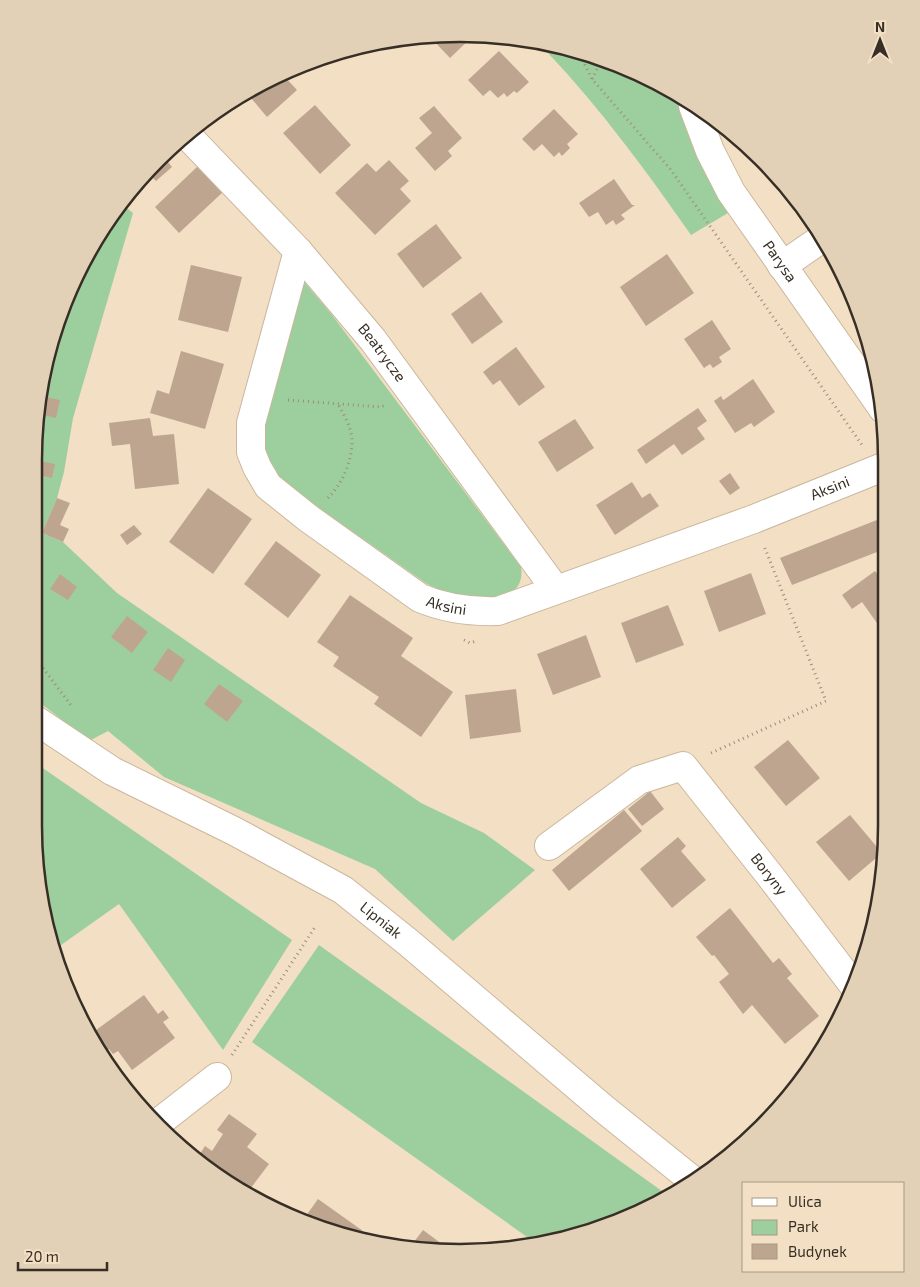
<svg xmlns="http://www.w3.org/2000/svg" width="920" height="1287" font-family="'Exo 2',sans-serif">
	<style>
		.green { fill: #9dcf9e }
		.building { fill: #bea590 }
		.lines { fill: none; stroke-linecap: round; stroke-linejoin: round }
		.minor-casing { stroke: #cab79d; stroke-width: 30 }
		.path { stroke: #9b8d7a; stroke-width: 3; stroke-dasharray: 1 4; stroke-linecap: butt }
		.minor { stroke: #fff; stroke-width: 28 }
		.labels { text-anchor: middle; stroke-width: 4; stroke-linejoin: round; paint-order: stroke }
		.street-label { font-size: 15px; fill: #372f25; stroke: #f2dfc4 }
		.rim { fill: none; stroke: #372f25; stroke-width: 2.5 }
	</style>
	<rect width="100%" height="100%" fill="#f2dfc4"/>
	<path class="green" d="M557,46L571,48L649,78L681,98L693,141L728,213L691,235C647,172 601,109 548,53Z
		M124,206L133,213L73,418L64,472L57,498L42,533L63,542L117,593L421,803L484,833L535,870L453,941L375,869L164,777L108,731L89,741L34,698V460L42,377L91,247Z
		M300,277L332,315L521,567C523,582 518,588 507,597L459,599L427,584L309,501L278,477L268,465L257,437Z
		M34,762L292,940L223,1050L119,904L54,950L48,938L34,827Z
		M319,945L666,1194L623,1221L537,1244L252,1042Z"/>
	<path class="building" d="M474,35L450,58L430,37Z
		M499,51L529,82L517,93L514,91L507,97L504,93L498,98L490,90L483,96L468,80Z
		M283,75L297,90L267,117L246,92Z
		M315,105L351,145L320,174L283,133Z
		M434,106L462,138L448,151L452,156L435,171L415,148L432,133L419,118Z
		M554,109L578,134L567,144L570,148L562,156L559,152L554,157L542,144L534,151L522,139Z
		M164,157L172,167L156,181L150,175Z
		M389,160L409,181L400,189L411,201L375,235L335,193L367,163L376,172Z
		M198,166L223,192L179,233L155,207Z
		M614,179L632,205H635L621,215L625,219L616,225L613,220L606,225L598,212L589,217L579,203Z
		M436,224L462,258L423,288L397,254Z
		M667,254L694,293L646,326L620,287Z
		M191,265L242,277L228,332L178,320Z
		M481,292L503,322L472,344L451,314Z
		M712,320L731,349L719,357L722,362L713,368L710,364L704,368L684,339Z
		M516,347L545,387L519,406L500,380L493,385L483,372Z
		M181,351L224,364L205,429L150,413L157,390L169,394Z
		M753,379L775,412L754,427L751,423L735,433L714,401L721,396L723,400L725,399Z
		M46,397L60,400L56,418L43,415Z
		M698,408L707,421L697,428L705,439L682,455L674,444L646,464L637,450Z
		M150,418L153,436L174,434L179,484L135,489L130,444L112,446L109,423Z
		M575,419L594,448L557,472L538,442Z
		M34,460L55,464L52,478L34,474Z
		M730,473L740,488L730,495L719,481Z
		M632,482L642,498L650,493L659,506L615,535L596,505Z
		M208,488L252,519L213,574L169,542Z
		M57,498L70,503L60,525L69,529L63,542L42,533Z
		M882,518L883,521L884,566L877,552L792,585L780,558Z
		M134,525L142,534L127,545L120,535Z
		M276,541L321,575L288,618L244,584Z
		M875,571L884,583V633L862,602L852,609L842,595Z
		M751,573L766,614L719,632L704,591Z
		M60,574L77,587L68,600L50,589Z
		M350,595L413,638L401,656L453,692L421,737L374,704L379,697L333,666L339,657L317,642Z
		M668,605L684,645L636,663L621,623Z
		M127,616L148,632L132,653L111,637Z
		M586,635L601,677L553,695L537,654Z
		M168,648L185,660L171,682L153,670Z
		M219,684L243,701L227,722L204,704Z
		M516,689L521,732L470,739L465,695Z
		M788,740L820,778L786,806L754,767Z
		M650,791L664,809L642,826L628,809Z
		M624,810L642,831L569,891L552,870Z
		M850,815L882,853L849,881L816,842Z
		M678,837L686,846L681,851L706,880L672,908L640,869Z
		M730,908L773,963L779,958L792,974L787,978L819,1016L785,1044L752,1005L743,1014L719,982L729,974L714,955L712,956L696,937Z
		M144,995L158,1014L163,1010L169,1018L163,1022L175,1038L132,1070L118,1051L113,1054L109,1049L101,1054L92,1033Z
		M229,1114L257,1134L247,1147L269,1164L247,1193L202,1163L206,1158L200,1154L205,1146L212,1151L223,1134L217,1130Z
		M318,1199L363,1231L357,1238L303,1220Z
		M423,1230L446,1247L411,1246Z"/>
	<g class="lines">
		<g class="minor-casing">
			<g id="minor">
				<path id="s1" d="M693,106L710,151L731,192L883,409"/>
				<path id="s2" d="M186,134L298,251L373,340L556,590"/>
				<path id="s3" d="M298,251L251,423V452L257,467L268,486L308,518L420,598C446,609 470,612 498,611L754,519L883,467"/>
				<path d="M782,266L821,239"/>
				<path id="s4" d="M34,719L112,771L234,831L343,890L409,943L604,1109L691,1179"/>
				<path id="s5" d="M549,846L639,780L683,766L771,877L854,986"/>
				<path d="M158,1123L217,1077"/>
			</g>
		</g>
		<path class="path" d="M578,51L592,79L671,170L862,445
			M592,79L602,60
			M782,181L802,218
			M833,265L846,285
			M288,400L381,407L385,405
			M328,498C342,484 352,462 352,441C352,428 344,415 338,404
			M464,640L470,643L476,641
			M34,656L73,708
			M711,753L826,701L764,546
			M232,1055L315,927"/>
		<use href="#minor" class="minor"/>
	</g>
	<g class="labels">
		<g class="street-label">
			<text dy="5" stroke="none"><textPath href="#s1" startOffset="179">Parysa</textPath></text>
			<text dy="5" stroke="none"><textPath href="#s2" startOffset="294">Beatrycze</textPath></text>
			<text dy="5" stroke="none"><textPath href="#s3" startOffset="868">Aksini</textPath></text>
			<text dy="5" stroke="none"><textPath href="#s3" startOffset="462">Aksini</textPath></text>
			<text dy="5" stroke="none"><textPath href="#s5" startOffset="296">Boryny</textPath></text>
			<text dy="5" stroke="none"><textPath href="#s4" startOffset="402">Lipniak</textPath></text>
		</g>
	</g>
	<path d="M0 0H920V1287H0ZM460 42H460A418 418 0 0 1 878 460V826A418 418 0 0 1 460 1244H460A418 418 0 0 1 42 826V460A418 418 0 0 1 460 42Z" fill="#e3d1b7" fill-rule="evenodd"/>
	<path class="rim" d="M460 42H460A418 418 0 0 1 878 460V826A418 418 0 0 1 460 1244H460A418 418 0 0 1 42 826V460A418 418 0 0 1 460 42Z"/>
	<rect x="742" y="1182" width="162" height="90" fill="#f2dfc4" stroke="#a79984"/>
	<rect x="752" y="1198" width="25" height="8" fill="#ffffff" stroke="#a79984"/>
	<text x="788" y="1207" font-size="15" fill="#372f25">Ulica</text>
	<rect x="752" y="1220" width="25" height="15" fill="#9dcf9e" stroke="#a79984"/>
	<text x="788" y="1232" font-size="15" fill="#372f25">Park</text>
	<rect x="752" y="1244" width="25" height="15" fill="#bea590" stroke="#a79984"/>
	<text x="788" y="1257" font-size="15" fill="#372f25">Budynek</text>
	<g transform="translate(880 40)" stroke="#f2dfc4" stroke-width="4" paint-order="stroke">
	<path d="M0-4L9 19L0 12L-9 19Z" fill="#372f25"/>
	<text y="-8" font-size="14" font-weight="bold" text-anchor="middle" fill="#372f25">N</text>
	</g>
	<path d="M18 1262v8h89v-8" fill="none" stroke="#372f25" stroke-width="2.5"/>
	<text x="25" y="1262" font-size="15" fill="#372f25" stroke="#f2dfc4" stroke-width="4" paint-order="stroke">20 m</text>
</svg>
